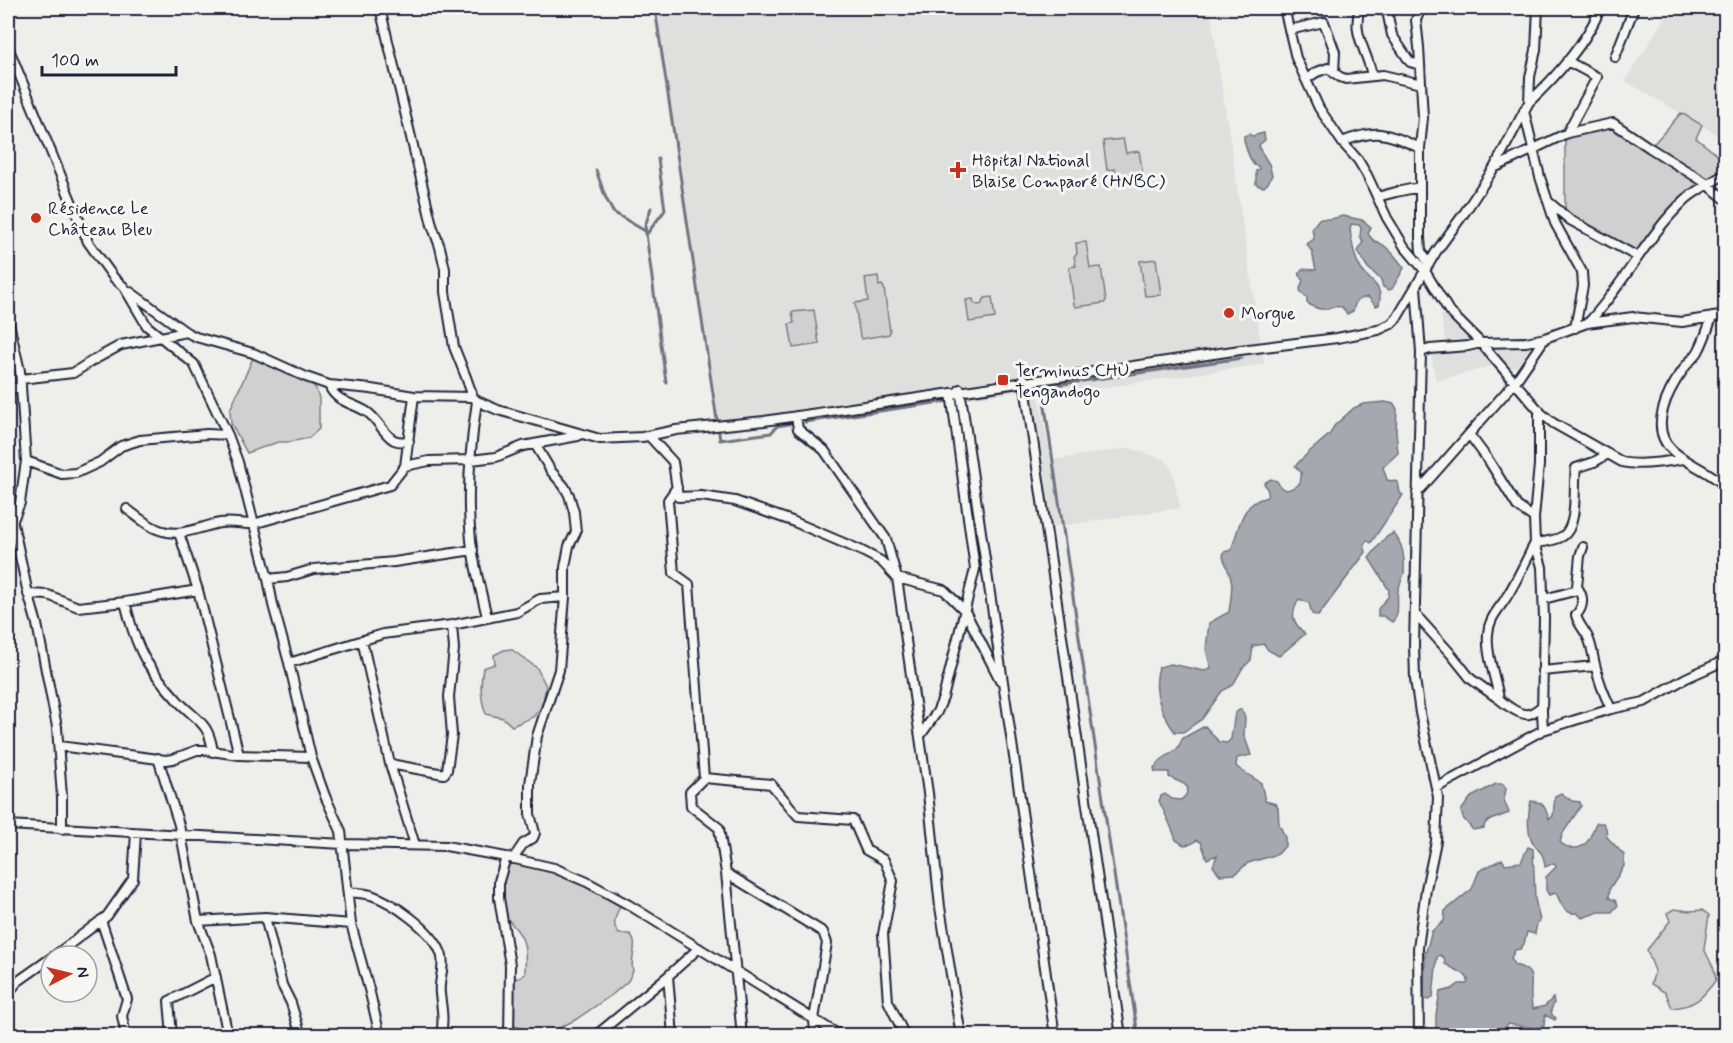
<svg xmlns="http://www.w3.org/2000/svg" width="1733" height="1043" font-family="Mynerve,sans-serif">
	<style>
		.built { fill: #dfdfde }
		.green { fill: #d0d0d1; stroke: #797986; stroke-width: 1.5 }
		.water { fill: #a7a7af; stroke: #727281; stroke-width: 1.5 }
		.lines { fill: none; stroke-linecap: round; stroke-linejoin: round }
		.stream { stroke: #727281; stroke-width: 3 }
		.street-casing { stroke: #22223b; stroke-width: 12 }
		.street { stroke: #f6f6f2; stroke-width: 8 }
		.poi-dot { fill: #c8321e; stroke: #f6f6f2; stroke-width: 2 }
		.labels { text-anchor: middle; stroke-width: 6; stroke-linejoin: round; paint-order: stroke }
		.poi-label { font-size: 18px; fill: #22223b; stroke: #f6f6f2; text-anchor: start }
	</style>
	<rect width="100%" height="100%" fill="#eeeeeb"/>
	<filter id="ink" filterUnits="userSpaceOnUse"><feTurbulence type="fractalNoise" baseFrequency=".0167" numOctaves="2"/><feDisplacementMap in="SourceGraphic" scale="12" xChannelSelector="R" yChannelSelector="G"/><feConvolveMatrix kernelMatrix="1 2 1 2 8 2 1 2 1" color-interpolation-filters="sRGB"/></filter>
	<g filter="url(#ink)">
		<path class="built" d="M657,8H1210L1264,364L1039,397L1051,460L1129,448L1164,459L1172,469L1180,508L1040,529L1021,391L721,433Z
			M1671,8H1725V139L1625,81Z
			M1452,314L1479,341L1527,340L1533,355L1506,373L1499,364L1436,381L1430,349L1446,347L1441,315Z"/>
		<path class="green" d="M1681,113L1702,125L1696,138L1725,161V173L1687,195L1637,254L1565,212V135L1599,123L1650,148Z
			M1123,139L1126,153L1139,151L1144,181L1117,184L1115,169L1107,170L1103,141Z
			M1086,242L1090,268L1101,267L1106,301L1104,303L1076,307L1074,305L1069,267L1076,266L1074,256L1077,254L1076,243Z
			M1156,259L1161,295L1145,296L1140,261Z
			M878,276L879,286L882,285L884,288L890,332L889,334L862,339L860,337L855,303L868,301L865,278Z
			M992,297L995,318L969,322L966,300L973,299L974,303L978,305L982,304L985,298Z
			M814,310L819,344L793,348L789,324L794,323L792,312Z
			M253,358L309,379L316,389L319,398V429L309,438L289,442H278L247,453L231,423L230,410Z
			M511,649L537,668L546,686L542,707L533,717L512,726L503,718L486,714C480,699 480,684 483,668L495,664L494,655L504,650Z
			M520,861L543,866L558,865L576,874L586,887L597,890H618L622,902C617,913 610,924 619,934H630C640,945 629,959 633,971L628,981L613,994L575,1020L545,1035H534L525,1029L510,1025L513,979L519,978L525,974C525,964 527,951 523,941C520,931 513,926 507,918C497,906 503,877 507,863Z
			M1674,909L1690,911L1702,910L1709,915L1704,949L1714,969L1716,980C1702,998 1696,1006 1672,1008L1666,993L1651,984L1655,971L1647,950L1670,921L1667,913Z"/>
		<path class="water" d="M1264,133L1265,140L1259,145V148L1269,164L1272,175L1268,183L1264,187L1259,186L1256,184V171L1259,169L1258,166L1254,165C1250,160 1243,142 1244,136L1249,134L1252,136Z
			M1343,216L1362,220L1371,227L1368,234L1374,241C1386,243 1397,258 1404,268L1392,289L1389,290L1383,287L1381,280L1376,275L1368,268L1358,252L1363,241L1360,236L1361,228L1359,225L1351,224C1349,231 1351,235 1352,242C1354,252 1355,260 1361,269C1370,283 1384,284 1379,305L1376,306L1368,297C1357,299 1355,301 1353,311L1347,314L1342,307C1325,304 1328,316 1307,303V298L1301,293L1300,289L1303,280L1299,274L1302,269L1316,270L1312,252L1307,244L1314,239L1312,228L1319,219H1331Z
			M1385,402L1394,404L1397,409L1396,431L1398,453L1383,467L1387,480L1398,482L1400,493L1403,495L1371,543L1367,540L1364,545L1366,552L1318,616L1312,614L1309,603L1299,599C1290,615 1292,622 1305,634L1279,656L1268,650L1264,644L1253,646L1251,660L1242,669L1233,685L1222,691L1202,719L1183,732H1175C1161,713 1152,690 1159,667L1171,664L1204,671L1211,669L1206,649L1209,623L1229,612C1233,584 1234,583 1223,557L1224,552L1231,550C1240,528 1239,504 1267,497L1268,491L1264,483L1271,479L1277,481L1281,488L1287,490C1298,486 1302,485 1301,472L1295,466L1308,453L1330,434L1334,426L1354,408L1363,404Z
			M1393,533C1403,542 1405,560 1404,573C1403,579 1399,585 1398,591C1396,602 1401,614 1392,622L1383,616H1378V609L1388,597L1389,590L1369,558L1385,538Z
			M1241,709L1245,717L1244,735L1251,755L1237,758L1236,766C1243,773 1253,777 1261,783L1265,801L1276,804L1278,808L1279,824L1285,837V846L1278,854L1248,863L1235,874L1220,875L1213,866L1217,855L1207,859L1201,842L1197,840L1191,844L1184,845L1176,840C1172,827 1165,814 1159,801L1161,796L1165,794L1172,799L1181,800L1186,795L1188,788L1184,784L1169,777V772H1155L1154,768L1161,760L1177,749L1183,738L1205,726L1219,742L1227,743L1231,739L1235,713Z
			M1496,784H1503L1506,789L1504,800L1509,813L1493,819L1485,823L1484,828L1473,830L1463,818L1461,811L1471,797Z
			M1561,793L1572,801L1580,802L1581,806L1563,833L1560,842C1567,849 1580,851 1587,842C1591,837 1593,829 1596,823H1603L1606,828L1607,837L1624,855V866L1610,888L1609,898L1615,900L1618,905L1612,912H1599L1582,918L1577,913C1564,915 1561,903 1556,893L1549,895L1546,890V877L1556,867L1554,863L1545,867C1543,849 1539,854 1532,841C1527,829 1528,813 1531,801L1541,803L1545,808L1549,819L1553,816L1555,796Z
			M1528,847L1533,849L1535,899L1540,921L1537,923L1535,934L1527,932L1524,944L1520,949L1515,950L1511,958L1514,965C1543,971 1525,988 1533,1009L1545,1006L1553,998L1554,1003L1551,1010L1552,1015L1556,1018L1555,1020L1545,1015L1544,1026L1535,1028L1508,1024L1502,1035H1452V1033L1444,1032L1441,1035H1436V1015L1440,992L1452,989L1459,984H1467L1468,979L1464,974L1445,964L1444,958L1440,955L1437,957L1433,997L1429,1000L1424,999L1425,955L1432,931L1444,921L1445,911L1472,889L1479,871L1502,859L1505,864L1521,862Z"/>
		<g class="lines">
			<path class="stream" d="M655,8L720,440L771,433L777,426L789,424
				M596,170L605,196L613,212L645,231
				M651,208L645,226L666,382
				M646,235L665,210L658,159
				M805,422L948,401
				M1138,1036L1042,387L1242,358"/>
			<g class="street-casing">
				<path id="street" d="M380,8L432,225L440,247L445,269V292L454,347L466,377L473,397L477,401L498,410L600,439L642,437L676,430L764,421L1240,350L1337,338L1378,330L1391,324L1397,318L1436,252L1465,212L1494,168L1529,102L1530,77L1536,50L1538,8
					M1284,8L1296,58L1319,108L1342,142L1358,160L1367,175L1387,218L1404,246L1425,271L1449,311L1481,343L1541,413L1553,423L1622,462C1638,466 1666,462 1683,459
					M1360,8C1351,35 1368,51 1372,76
					M1371,8L1387,11L1392,35L1410,62L1420,65
					M1421,8L1416,20L1419,47L1423,117L1420,148V238L1421,251L1429,264
					M1289,30L1324,22L1335,52L1334,73
					M8,47L88,242L114,278L124,287L147,326L194,364L228,435L238,462L268,579L273,605L289,663L311,757L325,796L341,831L351,924L370,993L380,1036
					M1615,57L1634,8
					M1567,61L1597,77L1567,133
					M1306,79L1317,72L1328,68L1340,77L1346,79L1383,75L1421,84
					M1529,102C1554,79 1589,40 1600,8
					M1524,111L1540,177L1555,223L1582,272L1583,286L1575,328
					M1342,142C1378,128 1386,133 1420,148
					M1494,168L1567,133L1613,123L1650,148L1706,183L1726,200
					M1377,197L1396,192L1420,187
					M1550,203L1570,220L1638,257
					M1416,287L1421,352L1414,645L1415,679L1420,713L1438,797L1436,841L1426,889L1418,948L1419,1036
					M129,291L186,332L196,337L253,353L306,377L329,385L371,389L414,396L473,397
					M1712,317C1708,329 1704,341 1698,352C1694,358 1687,363 1683,370C1668,391 1648,428 1672,450C1688,465 1711,471 1726,487
					M8,319L20,371L26,461L20,503L13,520
					M1588,323C1624,285 1647,235 1686,199C1698,189 1712,182 1726,174
					M1421,352L1430,349L1468,346L1481,343L1526,342L1545,338L1587,323L1633,317L1682,322L1726,315
					M21,379L73,373L92,361L121,345L186,332
					M1024,379L1121,1036
					M329,385C335,402 353,403 367,412C378,419 383,434 394,440C399,442 403,442 409,441
					M8,389L21,387
					M960,389L1055,1036
					M477,401C470,447 466,494 471,540C474,566 481,591 487,617
					M1539,410V465L1534,518L1535,543L1542,567L1544,618L1542,712L1543,730
					M796,416L798,429L824,450L886,539L897,578L928,793L940,907L961,1036
					M1469,434L1489,461L1517,506L1534,518
					M649,436L673,462L678,497L701,496L735,501L792,521L860,550L881,561L897,578L944,590L965,611L1000,680
					M26,461L62,474L76,473L100,462L121,446L140,440L207,434L228,435
					M405,466L429,461L471,460L496,457L523,446L578,436L580,434
					M677,487L668,500L674,573L689,584L704,778L771,784L798,816L853,820L866,850L884,860L893,881L883,934L888,1001L905,1036
					M1417,493L1515,382L1545,338
					M8,500L27,589L37,624L57,727L62,797V829
					M127,509C138,517 150,528 163,531C182,537 202,526 220,523C231,521 242,524 253,524L390,485L405,466L414,396
					M179,533L198,590L239,755
					M268,579L287,577L314,569L394,562L473,550
					M1577,587C1584,596 1584,607 1576,615C1578,625 1586,631 1589,640C1593,650 1593,659 1596,668C1599,683 1605,696 1611,709
					M28,594L48,595L78,607L125,602L198,590
					M1544,599L1574,591L1577,587L1580,556L1583,547
					M125,602C130,622 135,641 145,659C153,672 170,692 180,703C199,722 209,723 213,752
					M1415,614L1451,654L1471,679L1499,699
					M362,640L390,764L415,845
					M289,663L383,634L452,625L517,612L540,599L565,597
					M1542,671L1595,666
					M1542,706C1538,709 1534,713 1529,714C1520,716 1505,704 1499,699C1496,678 1486,655 1488,634C1489,620 1496,612 1504,601C1516,583 1525,562 1535,543C1544,542 1555,541 1563,536C1579,525 1573,485 1576,468L1594,462L1608,454
					M920,736L937,712L943,698L975,569L951,393
					M59,746L166,760L173,759L197,750H204L239,755L311,757
					M158,758L179,825L198,921L211,955L228,1036
					M390,764L444,774L447,770L452,735L449,697L454,649L452,625
					M704,778L690,792L691,806L719,828L726,873L742,1036
					M1436,788L1543,730L1611,709L1644,702L1686,678L1726,660
					M8,825L343,844L446,846L506,857L554,868L587,882L629,905L841,1036
					M506,857L499,881V898L510,965L509,1036
					M513,859L523,844L533,838L535,833L530,814V784L537,736L559,670L565,597V567L569,546L576,532L574,512L569,495L564,486L551,471L535,444
					M726,873L823,932L827,943L814,1019L815,1036
					M348,892C355,893 363,893 371,895C393,902 432,930 441,953C446,966 438,981 440,994C442,1010 444,1019 441,1036
					M265,917L282,985L291,1003L301,1036
					M101,920L127,999L122,1016L126,1036
					M198,921L265,917L351,924
					M54,956L107,916L133,879L136,833
					M8,994L17,982L51,958
					M172,1036L169,1001L216,977
					M595,1036L668,976
					M673,1036L668,976L699,948"/>
			</g>
			<use href="#street" class="street"/>
		</g>
	</g>
	<g class="poi-dot">
		<path d="M955 161h6v6h6v6h-6v6h-6v-6h-6v-6h6z"/>
		<circle cx="36" cy="218" r="6"/>
		<circle cx="1229" cy="313" r="6"/>
		<rect x="997" y="374" width="12" height="12" rx="3"/>
	</g>
	<g class="labels">
		<g class="poi-label">
			<text x="972" y="166">Hôpital National<tspan x="972" dy="21">Blaise Compaoré (HNBC)</tspan></text>
			<text x="48" y="214">Résidence Le<tspan x="48" dy="21">Château Bleu</tspan></text>
			<text x="1241" y="319">Morgue</text>
			<text x="1015" y="376">Terminus CHU<tspan x="1015" dy="21">Tengandogo</tspan></text>
		</g>
	</g>
	<rect width="1733" height="1043" fill="none" stroke="#f6f6f2" stroke-width="30"/>
	<rect x="15" y="15" width="1703" height="1013" fill="none" stroke="#22223b" stroke-width="2" filter="url(#ink)"/>
	<g transform="translate(69 974) rotate(83)"><circle r="28" fill="#f6f6f2" stroke="#a1a1a9" stroke-width="1.5"/>
	<path d="M0-4.5L10 22L0 15L-10 22Z" fill="#c8321e"/>
	<text y="-9" font-size="16" font-weight="bold" text-anchor="middle" fill="#22223b">N</text>
	</g>
	<path d="M42 66v9h134v-9" fill="none" stroke="#22223b" stroke-width="3"/>
	<text x="51" y="66" font-size="18" fill="#22223b" stroke="#f6f6f2" stroke-width="4.5" paint-order="stroke">100 m</text>
</svg>
